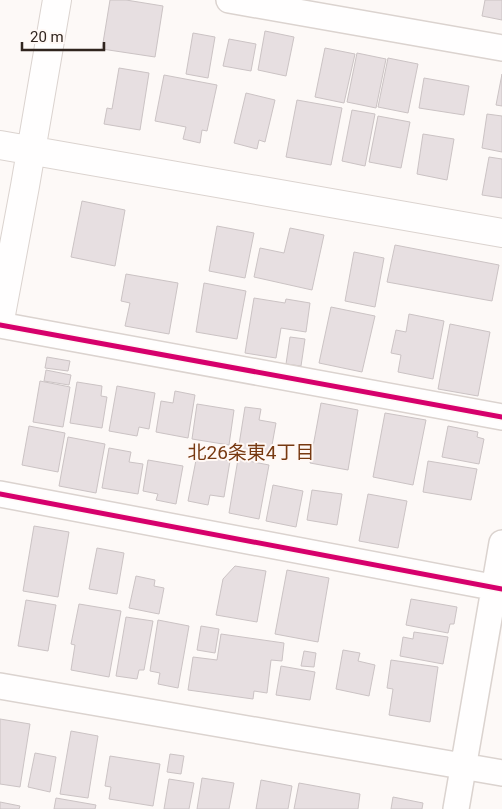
<svg xmlns="http://www.w3.org/2000/svg" width="502" height="809" font-family="Roboto,'Noto Sans JP',sans-serif">
	<style>
		.building { fill: #e7dfe1; stroke: #cbc3c4 }
		.lines { fill: none; stroke-linecap: round; stroke-linejoin: round }
		.street-casing { stroke: #dbd3cf; stroke-width: 28 }
		.secondary-casing { stroke: #dbd3cf; stroke-width: 30 }
		.street { stroke: #fffefe; stroke-width: 25 }
		.secondary { stroke: #fffefe; stroke-width: 28 }
		.cycleway-casing { stroke: #fff8f5; stroke-width: 8 }
		.cycleway { stroke: #d6006c; stroke-width: 5 }
		.labels { text-anchor: middle; stroke-width: 4; stroke-linejoin: round; paint-order: stroke }
		.neighbourhood-label { font-size: 19px; fill: #773911; stroke: #fff8f5 }
	</style>
	<rect width="100%" height="100%" fill="#fdf9f7"/>
	<path class="building" d="M110,0H126L163,6L155,57L102,49Z
		M485,0H502V20L482,16Z
		M265,31L294,37L286,76L258,70Z
		M193,33L215,37L208,78L186,74Z
		M229,39L256,44L251,71L223,66Z
		M325,48L355,54L344,103L315,97Z
		M357,53L386,59L376,108L347,102Z
		M388,58L418,64L408,113L378,107Z
		M119,68L149,73L140,130L104,124L107,108L112,109Z
		M502,74V106L496,105Z
		M164,75L217,85L207,131L202,130L200,143L183,139L186,127L155,121Z
		M424,78L469,86L464,115L419,108Z
		M246,93L275,100L265,142L259,140L257,149L234,143Z
		M297,100L342,108L331,165L286,157Z
		M352,110L375,114L365,166L342,161Z
		M487,114L502,116V152L482,148Z
		M378,116L410,122L401,168L369,162Z
		M423,134L454,139L447,180L417,174Z
		M489,157L502,159V198L482,195Z
		M82,201L125,210L115,266L71,257Z
		M217,226L254,233L245,278L209,271Z
		M290,228L324,235L312,290L254,277L260,248L284,253Z
		M395,245L499,265L492,301L387,282Z
		M354,252L384,258L375,307L345,301Z
		M126,274L178,283L169,334L125,326L130,303L121,301Z
		M204,283L246,291L237,339L196,332Z
		M254,298L285,303L286,299L310,303L306,332L281,328L276,358L245,353Z
		M331,307L375,316L362,372L319,363Z
		M409,314L444,321L433,379L398,372L401,355L391,353L396,330L406,332Z
		M450,324L490,332L478,396L438,389Z
		M290,337L305,339L301,366L286,364Z
		M47,357L70,361L68,371L45,368Z
		M46,370L71,375L69,385L44,381Z
		M40,381L70,387L63,427L33,422Z
		M77,382L102,386L101,396L107,397L102,428L70,423Z
		M117,386L155,393L149,429L139,427L137,436L109,431Z
		M175,391L195,395L188,438L156,432L161,401L173,403Z
		M321,403L358,410L348,470L310,463Z
		M197,404L234,410L229,445L192,439Z
		M245,407L261,409L259,420L276,423L270,456L238,451Z
		M385,413L426,420L413,485L373,477Z
		M29,426L65,433L58,472L22,465Z
		M448,426L478,432L477,437L484,439L479,464L442,457Z
		M68,437L105,444L96,493L59,486Z
		M109,448L131,452L129,462L143,464L138,494L102,488Z
		M197,455L230,461L224,497L210,495L208,505L188,501Z
		M238,459L269,465L259,519L229,513Z
		M148,460L183,466L176,504L156,500L158,494L143,491Z
		M428,461L477,469L471,500L423,492Z
		M273,485L303,491L296,527L266,521Z
		M312,490L342,494L337,525L307,520Z
		M368,494L407,501L398,548L359,541Z
		M34,526L69,532L58,597L23,591Z
		M97,548L124,553L117,594L89,589Z
		M235,566L266,571L257,622L216,615L223,579Z
		M287,570L329,578L318,642L275,634Z
		M136,576L155,580L154,586L164,588L159,614L129,608Z
		M411,599L457,607L454,624H450L448,633L406,625Z
		M26,600L56,605L48,651L18,646Z
		M79,604L121,611L109,677L71,670L75,645L71,644Z
		M126,617L153,621L144,670H139L137,679L116,676Z
		M158,620L189,626L178,688L158,684L160,673L150,671Z
		M201,626L219,629L215,653L197,650Z
		M414,632L448,637L443,664L400,656L403,637L413,639Z
		M221,634L284,643L282,661L271,660L267,693L254,691L253,699L188,690L193,657L217,660Z
		M343,650L360,653L358,661L375,665L369,696L336,689Z
		M304,651L316,653L314,667L301,666Z
		M391,660L438,667L430,722L389,715L393,689L387,688Z
		M281,666L315,672L310,700L276,695Z
		M0,719L30,724L20,787L0,784Z
		M71,731L98,736L88,798L60,794Z
		M35,753L56,757L50,792L28,787Z
		M170,754L184,756L181,774L167,772Z
		M110,756L160,764L153,806L109,799L111,787L105,786Z
		M202,778L234,783L229,809H197Z
		M169,779L194,783L189,809H164Z
		M261,780L292,786L288,809H256Z
		M299,783L360,794L358,809H294Z
		M393,797L423,803L422,809H391Z
		M56,798L96,805L95,809H54Z
		M0,802L20,806L19,809H0Z"/>
	<g class="lines">
		<g class="street-casing">
			<path id="street" d="M229,0L502,48
				M0,325L502,417
				M0,494L502,589
				M0,686L502,773
				M456,809L502,543"/>
		</g>
		<g class="secondary-casing">
			<path id="secondary" d="M0,145L502,233
				M0,320L25,186L57,0"/>
		</g>
		<use href="#street" class="street"/>
		<use href="#secondary" class="secondary"/>
		<g class="cycleway-casing">
			<path id="cycleway" d="M0,325L502,417
				M0,494L502,589"/>
		</g>
		<use href="#cycleway" class="cycleway"/>
	</g>
	<g class="labels">
		<g class="neighbourhood-label">
			<text x="251" y="459">北26条東4丁目</text>
		</g>
	</g>
	<path d="M22 42v8h82v-8" fill="none" stroke="#30241e" stroke-width="2.5"/>
	<text x="30" y="42" font-size="15" fill="#30241e" stroke="#fff8f5" stroke-width="4" paint-order="stroke">20 m</text>
</svg>
